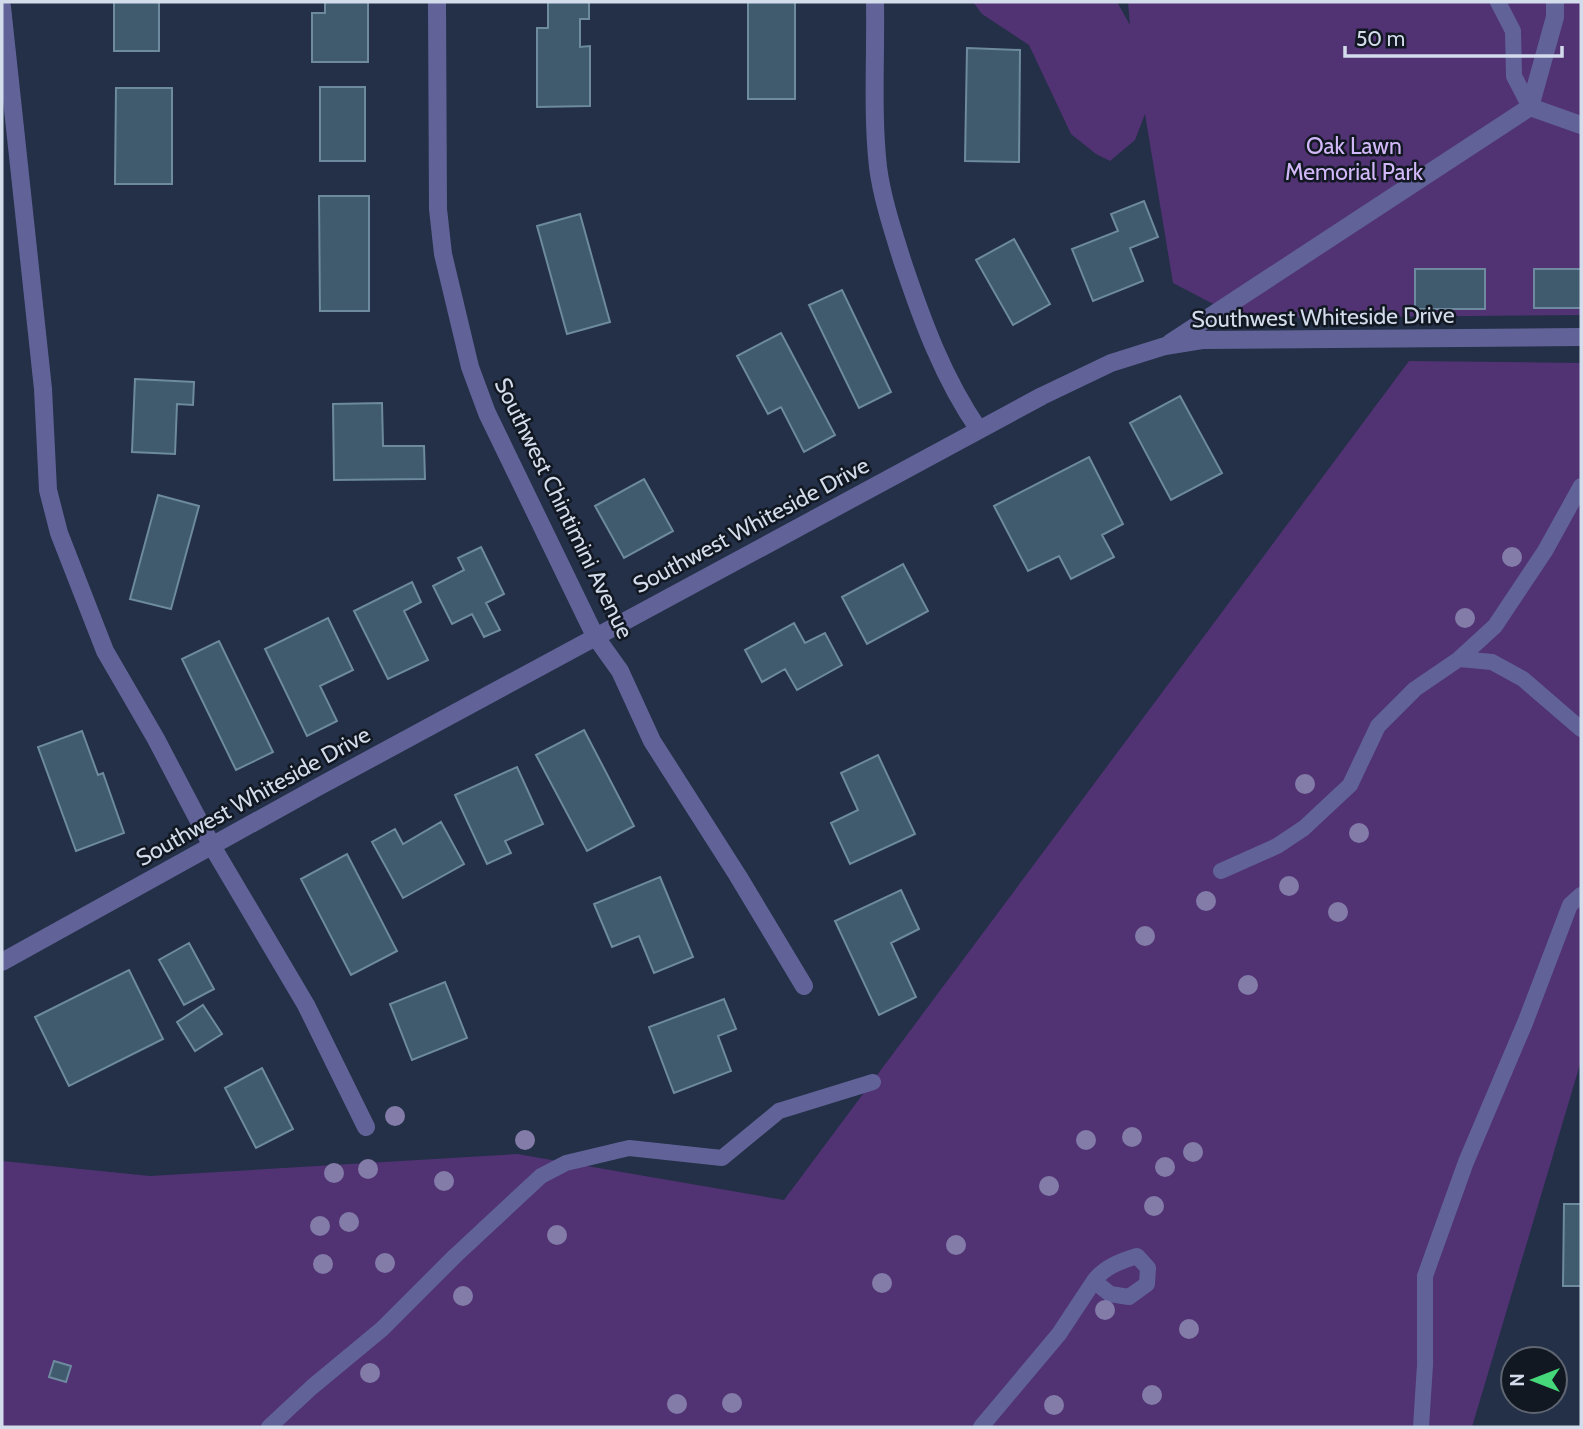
<svg xmlns="http://www.w3.org/2000/svg" width="1583" height="1429" font-family="Cabin,sans-serif">
	<style>
		.green { fill: #513273 }
		.building { fill: #3f5b6d; stroke: #6d8a9e; stroke-width: 2 }
		.lines { fill: none; stroke-linecap: round; stroke-linejoin: round }
		.service { stroke: #616398; stroke-width: 16 }
		.minor { stroke: #616398; stroke-width: 18 }
		.tree { fill: #837ba8 }
		.labels { text-anchor: middle; stroke-width: 5; stroke-linejoin: round; paint-order: stroke }
		.park-label { font-size: 23px; fill: #d2b8f8; stroke: #121822 }
		.street-label { font-size: 23px; fill: #d3dceb; stroke: #121822 }
	</style>
	<rect width="100%" height="100%" fill="#233047"/>
	<path class="green" d="M973,2H1117L1130,25L1128,2H1581V315L1240,318L1173,283L1145,114L1135,140L1110,161L1096,154L1071,134L1029,45L982,14Z
		M1409,361L1581,363V1061L1472,1427H2V1161L150,1176L517,1154L784,1200Z"/>
	<path class="building" d="M114,2H159V51H114Z
		M325,2H368V62H312V13H325Z
		M548,2H589V19H580V47L590,46V106L537,107V28H548Z
		M748,2H795V99H748Z
		M967,48L1020,50L1019,162L965,161Z
		M320,87H365V161H320Z
		M116,88H172V184H115Z
		M319,196H369V311H320Z
		M1144,201L1158,237L1130,248L1143,281L1093,301L1072,249L1118,231L1111,214Z
		M580,214L610,322L567,334L537,226Z
		M1014,239L1050,304L1013,325L976,260Z
		M1415,269H1485V309H1415Z
		M1534,269H1581V308H1534Z
		M842,290L891,392L859,408L809,305Z
		M781,333L835,435L804,452L781,407L768,414L737,356Z
		M135,379L194,382L193,405L177,404L175,454L132,452Z
		M1180,396L1222,473L1171,500L1130,423Z
		M382,403L383,446H424L425,479L334,480L333,404Z
		M1089,457L1123,524L1102,535L1114,557L1071,579L1059,556L1028,571L994,506Z
		M644,479L673,531L624,558L595,506Z
		M158,495L199,506L171,609L130,599Z
		M481,547L504,594L486,603L500,630L484,637L472,614L452,624L433,586L464,570L458,558Z
		M903,564L928,611L867,644L842,597Z
		M412,582L421,602L404,611L428,660L388,679L354,611Z
		M328,618L353,670L320,686L337,721L307,736L265,649Z
		M794,623L805,643L825,633L842,665L797,690L785,669L762,682L745,650Z
		M219,641L273,752L236,770L182,659Z
		M584,730L634,826L587,851L536,755Z
		M82,731L98,775L103,773L124,833L76,851L38,747Z
		M878,755L915,834L850,864L831,823L858,810L841,773Z
		M517,767L543,824L505,841L511,853L487,864L455,795Z
		M441,822L464,864L403,898L372,842L395,829L403,844Z
		M347,854L397,951L351,975L301,879Z
		M660,877L693,957L654,973L639,936L612,947L594,904Z
		M901,890L919,929L891,943L916,997L879,1015L835,921Z
		M189,943L214,989L184,1005L159,960Z
		M129,970L163,1039L69,1086L35,1017Z
		M445,982L467,1038L412,1060L390,1004Z
		M724,999L736,1029L718,1036L731,1071L674,1093L649,1027Z
		M203,1005L222,1034L195,1051L177,1022Z
		M262,1068L293,1129L256,1148L225,1088Z
		M1564,1204H1581V1286H1563Z
		M54,1361L71,1366L66,1382L49,1377Z"/>
	<g class="lines">
		<path class="service" d="M1498,2L1513,31L1514,76L1530,107
			M1459,659L1492,662L1523,679L1581,729
			M1221,871L1277,846L1304,828L1350,785L1378,726L1415,689L1459,659L1495,626L1545,551L1581,486
			M269,1427L312,1387L382,1329L455,1256L541,1176L566,1163L629,1148L722,1158L779,1111L873,1082
			M981,1427L1059,1334L1094,1281C1104,1267 1121,1261 1137,1256L1148,1268L1147,1284L1129,1297L1110,1294L1094,1281
			M1421,1427L1425,1365V1276L1466,1162L1525,1023L1570,905L1581,895"/>
		<path class="minor" d="M437,2L438,209L443,254L470,367L487,413L595,636L620,671L652,741L738,876L804,986
			M875,2C876,57 872,113 878,167C882,198 893,231 902,260C922,320 943,378 979,430
			M2,7L43,389L48,490L59,533L105,651L156,739L212,846L306,1005L366,1127
			M1530,107L1581,125
			M1170,343L1530,107L1555,17V2
			M2,962L318,787L1042,396L1111,363L1165,346L1202,340L1581,337"/>
	</g>
	<g class="tree">
		<circle cx="1512" cy="557" r="10"/>
		<circle cx="1465" cy="618" r="10"/>
		<circle cx="1305" cy="784" r="10"/>
		<circle cx="1359" cy="833" r="10"/>
		<circle cx="1289" cy="886" r="10"/>
		<circle cx="1206" cy="901" r="10"/>
		<circle cx="1338" cy="912" r="10"/>
		<circle cx="1145" cy="936" r="10"/>
		<circle cx="1248" cy="985" r="10"/>
		<circle cx="395" cy="1116" r="10"/>
		<circle cx="1132" cy="1137" r="10"/>
		<circle cx="525" cy="1140" r="10"/>
		<circle cx="1086" cy="1140" r="10"/>
		<circle cx="1193" cy="1152" r="10"/>
		<circle cx="1165" cy="1167" r="10"/>
		<circle cx="368" cy="1169" r="10"/>
		<circle cx="334" cy="1173" r="10"/>
		<circle cx="444" cy="1181" r="10"/>
		<circle cx="1049" cy="1186" r="10"/>
		<circle cx="1154" cy="1206" r="10"/>
		<circle cx="349" cy="1222" r="10"/>
		<circle cx="320" cy="1226" r="10"/>
		<circle cx="557" cy="1235" r="10"/>
		<circle cx="956" cy="1245" r="10"/>
		<circle cx="385" cy="1263" r="10"/>
		<circle cx="323" cy="1264" r="10"/>
		<circle cx="882" cy="1283" r="10"/>
		<circle cx="463" cy="1296" r="10"/>
		<circle cx="1105" cy="1310" r="10"/>
		<circle cx="1189" cy="1329" r="10"/>
		<circle cx="370" cy="1373" r="10"/>
		<circle cx="1152" cy="1395" r="10"/>
		<circle cx="732" cy="1403" r="10"/>
		<circle cx="677" cy="1404" r="10"/>
		<circle cx="1054" cy="1405" r="10"/>
	</g>
	<g class="labels">
		<g class="park-label">
			<text x="1354" y="154">Oak Lawn<tspan x="1354" dy="26">Memorial Park</tspan></text>
		</g>
		<g class="street-label">
			<text transform="translate(1323 317) rotate(-1)" y="8">Southwest Whiteside Drive</text>
			<text transform="translate(564 508) rotate(64)" y="8">Southwest Chintimini Avenue</text>
			<text transform="translate(751 525) rotate(-28)" y="8">Southwest Whiteside Drive</text>
			<text transform="translate(253 796) rotate(-29)" y="8">Southwest Whiteside Drive</text>
		</g>
	</g>
	<rect width="1583" height="1429" fill="none" stroke="#d3dceb" stroke-width="7"/>
	<g transform="translate(1534 1380) rotate(270)"><circle r="33" fill="#121822" stroke="#5f6672" stroke-width="2"/>
	<path d="M0-5L12 26L0 18L-12 26Z" fill="#46d77a"/>
	<text y="-10" font-size="19" font-weight="bold" text-anchor="middle" fill="#d3dceb">N</text>
	</g>
	<path d="M1345 46v10h217v-10" fill="none" stroke="#d3dceb" stroke-width="3.5"/>
	<text x="1356" y="46" font-size="21" fill="#d3dceb" stroke="#121822" stroke-width="5" paint-order="stroke">50 m</text>
</svg>
